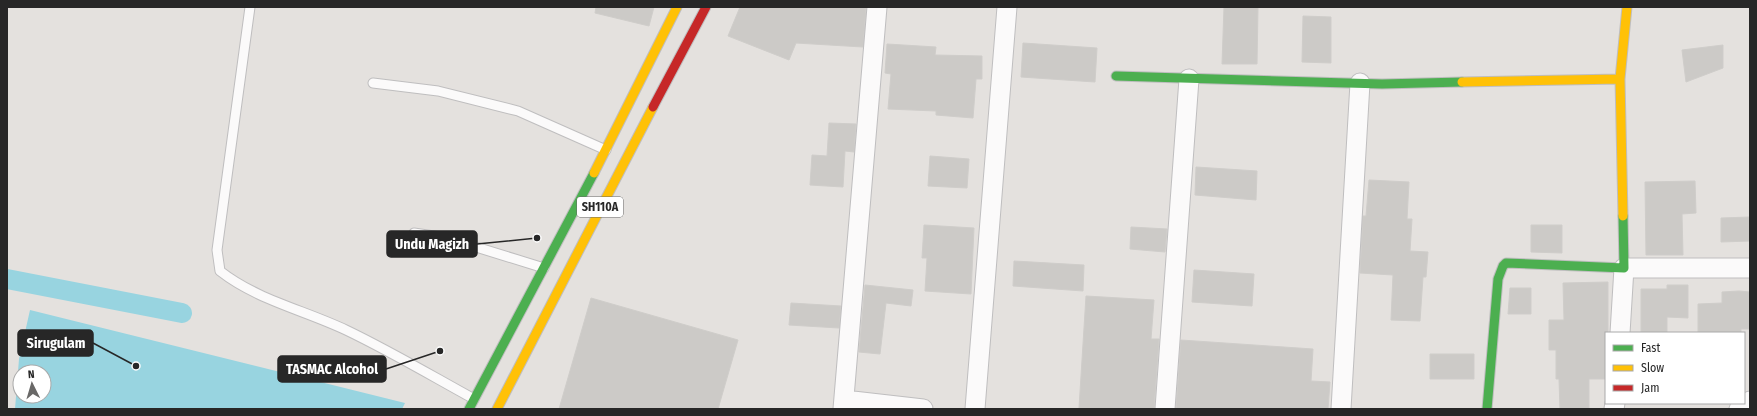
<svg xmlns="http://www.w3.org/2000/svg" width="1757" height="416" font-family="'Fira Sans Condensed',sans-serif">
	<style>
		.water { fill: #98d4e0; fill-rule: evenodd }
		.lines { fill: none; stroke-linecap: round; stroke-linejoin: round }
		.canal { stroke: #98d4e0; stroke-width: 20 }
		.building { fill: #cccac7; stroke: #cfcdca }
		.lane-casing { stroke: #bfbebf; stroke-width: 11 }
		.street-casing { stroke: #bfbebf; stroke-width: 21 }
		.fast-casing { stroke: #bfbebf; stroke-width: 11 }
		.slow-casing { stroke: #bfbebf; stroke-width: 11 }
		.jam-casing { stroke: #bfbebf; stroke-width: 11 }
		.lane { stroke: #fbfafa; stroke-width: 9 }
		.street { stroke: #fbfafa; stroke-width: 19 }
		.fast { stroke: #4caf50; stroke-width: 9 }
		.slow { stroke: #ffc107; stroke-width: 9 }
		.jam { stroke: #c62828; stroke-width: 9 }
		.labels { text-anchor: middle; stroke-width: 3; stroke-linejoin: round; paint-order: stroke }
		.shield { fill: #fff; stroke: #686868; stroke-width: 1 }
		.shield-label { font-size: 12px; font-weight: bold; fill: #272727 }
		.leader { fill: none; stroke: #272727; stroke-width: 1.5 }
		.callout-dot { fill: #272727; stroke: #fff; stroke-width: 1.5 }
		.callout { fill: #272727; stroke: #272727; stroke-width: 1.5 }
		.callout-label { font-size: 14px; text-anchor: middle; font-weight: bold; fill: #fff }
	</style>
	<rect width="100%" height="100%" fill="#e4e1de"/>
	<path class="water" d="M30,310L405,403L402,409H15L19,359ZM20,372H44V396H20Z"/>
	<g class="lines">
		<path class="canal" d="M7,279L182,313"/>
	</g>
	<path class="building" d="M596,7H654L649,26L595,13Z
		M740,7H866L863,47L796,43L789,60L728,36Z
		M1224,7H1258L1257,64H1222Z
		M1303,16L1331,17V63L1302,62Z
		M1023,43L1097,48L1095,82L1021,77Z
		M887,44L936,47L935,55L982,56V79H976L973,118L936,115V111L888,109L891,74L885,73Z
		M1723,45V68L1686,82L1682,50Z
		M829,123L856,124L854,152L845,151L843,187L810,185L812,155L827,156Z
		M930,156L969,159L967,188L928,186Z
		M1196,167L1257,171L1256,200L1195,195Z
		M1369,180L1409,182L1407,219H1412L1410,251L1428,252L1426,277H1423L1420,321L1391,320L1393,275L1360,273L1363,216H1366Z
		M1695,181L1696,213L1682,214L1683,255H1646L1645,182Z
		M1750,217V241L1721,242V218Z
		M924,225L974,228L971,294L925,291L927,258H922Z
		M1531,225H1562V253L1531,252Z
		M1131,227L1167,229L1165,252L1130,249Z
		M1014,261L1084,265L1083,291L1013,286Z
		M1194,270L1254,274L1252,306L1192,302Z
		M1608,282V333H1606V379H1589V409H1560L1559,379H1556V350H1549V320H1564L1563,283Z
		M865,285L913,290L911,306L886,303L880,354L859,352Z
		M1667,285H1688V318L1667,317V333H1641V289H1667Z
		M1510,288H1531V314H1508Z
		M1739,291L1750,292V329H1741V333H1698V304L1722,303V292Z
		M1086,296L1154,300L1151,339H1159L1154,409L1079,408Z
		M591,298L738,340L718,409H559Z
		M791,303L841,306L839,328L789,325Z
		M1181,340L1313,349L1311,381L1330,382L1328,409H1176Z
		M1430,354H1474V379H1430Z"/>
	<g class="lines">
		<g class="lane-casing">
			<path id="lane" d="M250,7L217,250L220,271C257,300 304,310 346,330C390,351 432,376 474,399
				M373,83L438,91L518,111L606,150
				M414,233L447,238L544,268"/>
		</g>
		<g class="street-casing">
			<path id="street" d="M1620,333L1624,268H1750
				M844,400L923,409
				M843,409L877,7
				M975,409L1007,7
				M1165,409L1189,79
				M1341,409L1360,83
				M1614,409L1615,403
				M1739,409L1750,401"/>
		</g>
		<g class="fast-casing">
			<path id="fast" d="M1116,76L1382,84L1462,82
				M469,409L594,173
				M1487,409L1498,279L1503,266L1506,263L1624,268L1623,216"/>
		</g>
		<g class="slow-casing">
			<path id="slow" d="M1462,82L1620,79
				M594,173L677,7
				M1623,216L1620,79L1627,7
				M497,409L653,107"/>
		</g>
		<g class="jam-casing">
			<path id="jam" d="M653,107L706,7"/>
		</g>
		<use href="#lane" class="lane"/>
		<use href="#street" class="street"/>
		<use href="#fast" class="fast"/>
		<use href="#slow" class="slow"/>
		<use href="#jam" class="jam"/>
	</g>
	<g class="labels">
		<rect class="shield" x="577" y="197" width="46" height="20" rx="3"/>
		<g class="shield-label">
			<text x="600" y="211">SH110A</text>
		</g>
	</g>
	<path class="leader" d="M537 238L477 244M136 366L93 343M440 351L386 369"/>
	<g class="callout-dot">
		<circle cx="537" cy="238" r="4"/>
		<circle cx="136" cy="366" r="4"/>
		<circle cx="440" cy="351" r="4"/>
	</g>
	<g class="callout">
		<rect x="387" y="231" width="90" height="26" rx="4"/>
		<rect x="18" y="330" width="75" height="26" rx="4"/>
		<rect x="278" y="356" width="108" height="26" rx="4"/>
	</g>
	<g class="callout-label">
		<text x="432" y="249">Undu Magizh</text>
		<text x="56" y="348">Sirugulam</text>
		<text x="332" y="374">TASMAC Alcohol</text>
	</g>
	<rect width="1757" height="416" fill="none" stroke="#272727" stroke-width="16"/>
	<rect x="1605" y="332" width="140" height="72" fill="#ffffff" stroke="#a9a9a9"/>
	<rect x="1613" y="345" width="20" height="6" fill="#4caf50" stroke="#a9a9a9"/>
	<text x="1641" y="352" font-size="12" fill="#272727">Fast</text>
	<rect x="1613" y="365" width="20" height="6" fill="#ffc107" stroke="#a9a9a9"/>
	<text x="1641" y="372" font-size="12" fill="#272727">Slow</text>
	<rect x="1613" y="385" width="20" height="6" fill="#c62828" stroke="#a9a9a9"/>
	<text x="1641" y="392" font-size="12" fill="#272727">Jam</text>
	<g transform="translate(32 384) rotate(355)"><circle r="19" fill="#ffffff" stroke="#a9a9a9"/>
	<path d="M0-3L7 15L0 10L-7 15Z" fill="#696867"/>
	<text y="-6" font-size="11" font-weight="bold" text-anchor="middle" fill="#272727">N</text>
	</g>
</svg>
